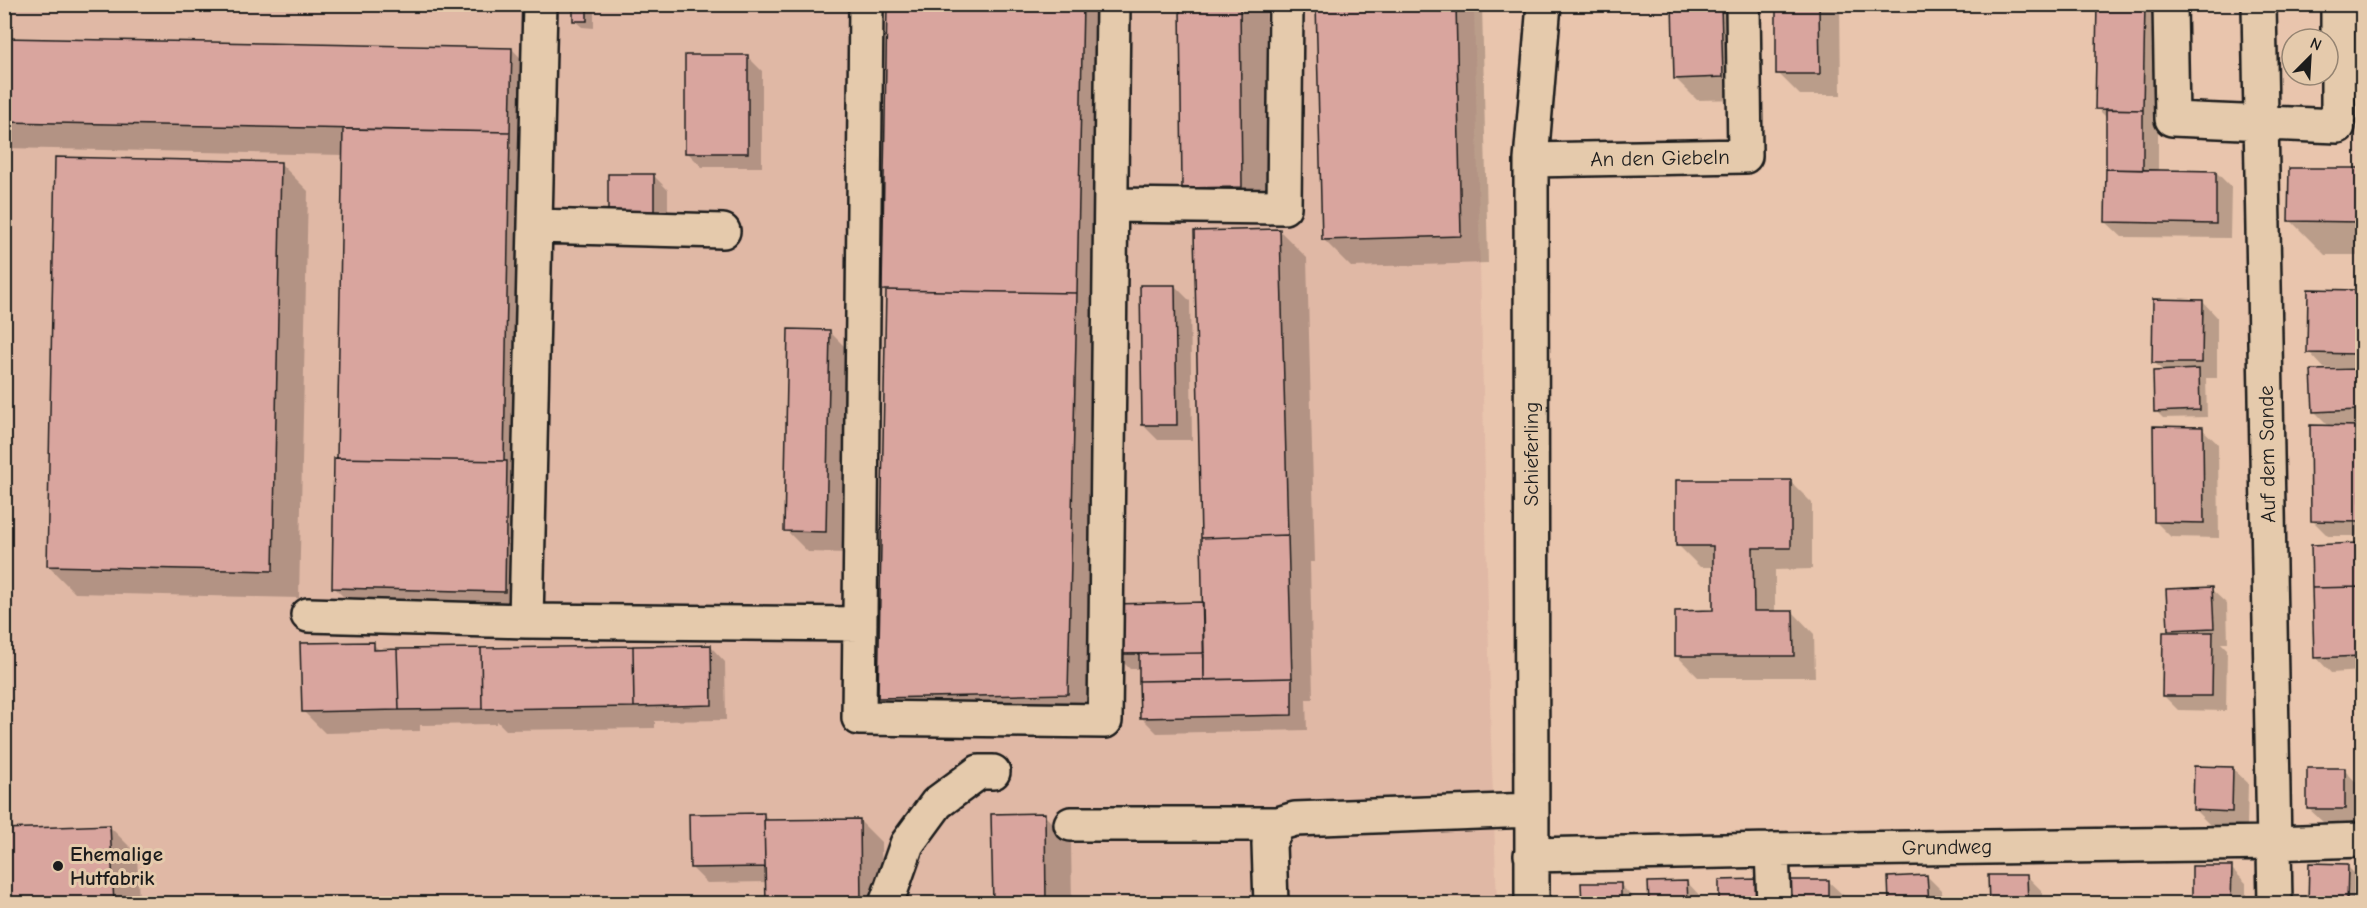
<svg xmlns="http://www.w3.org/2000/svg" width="2367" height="908" font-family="'Comic Neue',sans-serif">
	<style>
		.built { fill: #e0b8a5 }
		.shadow { fill: #0003 }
		.building { fill: #d9a59e; stroke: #1c1c1c; stroke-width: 1.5 }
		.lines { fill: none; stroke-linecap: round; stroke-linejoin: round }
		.minor-casing { stroke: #1c1c1c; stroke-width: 38 }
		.minor { stroke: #e5caac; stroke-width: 33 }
		.poi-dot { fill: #1c1c1c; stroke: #e5caac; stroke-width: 2 }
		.labels { text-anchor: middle; stroke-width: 6; stroke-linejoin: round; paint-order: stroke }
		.street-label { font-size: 21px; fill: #1c1c1c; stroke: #e5caac }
		.poi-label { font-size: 21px; font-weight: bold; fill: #1c1c1c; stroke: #e5caac; text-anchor: start }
	</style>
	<rect width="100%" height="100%" fill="#e9c5ad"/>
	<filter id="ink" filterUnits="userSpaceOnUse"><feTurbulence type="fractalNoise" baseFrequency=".0167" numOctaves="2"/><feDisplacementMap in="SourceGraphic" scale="12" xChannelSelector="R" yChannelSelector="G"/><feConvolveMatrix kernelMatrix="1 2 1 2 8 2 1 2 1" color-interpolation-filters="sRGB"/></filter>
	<g filter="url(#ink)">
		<path class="built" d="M5,5H1474L1491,741L1497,903L5,904Z"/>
		<path class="shadow" d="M574,4H594V28L582,27L574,20Z
			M889,4H1110L1095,720L907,725L880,698L888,293L884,289Z
			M1181,4H1266L1268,214H1211L1183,187Z
			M1317,4H1482L1488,263L1351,267L1323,239Z
			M1674,4H1742L1744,99L1697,100L1675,78Z
			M1777,4H1840L1841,95H1800L1778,73Z
			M2098,4H2166L2165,131H2158V171L2216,172L2231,187L2230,238L2122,237L2106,222L2108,119L2097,108Z
			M4,39L512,49L539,77L532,619L361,615L334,587L339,459L344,155L4,148Z
			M747,56L762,71V167H702L687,152Z
			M280,163L308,191L299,598L75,593L48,566Z
			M2290,169L2362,170V255H2325L2290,220Z
			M653,175L668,190V226L610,211Z
			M1280,231L1307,258L1315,562H1310L1313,699H1306L1307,730L1157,733L1142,718L1141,669H1130L1115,654L1204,604Z
			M1175,286L1190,301L1192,440H1158L1143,425Z
			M2357,292L2362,297V368H2324L2309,352Z
			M2202,301L2217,317V378H2206L2207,417L2163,418L2156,411L2164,372L2154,362Z
			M829,331L851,353L848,553L808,552L786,530Z
			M2354,368L2362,377V425H2357L2362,431V536H2328L2313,521L2330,427L2314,411Z
			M2202,429L2218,444L2219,538L2171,537L2156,522Z
			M1790,481L1812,503V569L1775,570V612H1793L1814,634L1815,677H1698L1677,656L1715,612V567H1700L1678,545Z
			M2357,545L2362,550V671L2331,673L2316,657Z
			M2211,589L2227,604L2228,643H2221L2227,649L2226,711L2178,710L2163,695L2174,634L2169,629Z
			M373,644L380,651L710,646L725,662L726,720L655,721V728L506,730L497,721V724L420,725V731L325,733L303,711Z
			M2232,768L2248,783L2247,826L2210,825L2195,810Z
			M2344,770L2359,785L2360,824L2324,823L2308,808Z
			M763,814L771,822L859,820L881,842L882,904H768L767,882L707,883L692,868Z
			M1044,815L1071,842L1072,904H994Z
			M110,827L137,854L139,904H4Z
			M2347,866L2362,881V904H2309Z
			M2231,868L2246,883V904H2193Z
			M1927,876L1942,891V904H1891Z
			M2027,876L2042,891V904H1991Z
			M1828,881L1844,896V904H1792Z
			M1687,882L1702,898V904H1650Z
			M1620,884L1635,900V904H1583Z"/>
		<path class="building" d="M573,4H587V21H573Z
			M887,4H1083L1077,293L882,290Z
			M1180,4H1240L1242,187L1182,188Z
			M1316,4H1456L1461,236L1322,240Z
			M1672,4H1721L1723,77L1674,79Z
			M1776,4H1819L1820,74H1776Z
			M2097,4H2145L2143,110L2095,109Z
			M4,38L512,48L510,132L4,122Z
			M685,55H748V153H685Z
			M2106,109L2143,110V170L2106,169Z
			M343,129L510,132L504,461L337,458Z
			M55,157L281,162L273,571L47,566Z
			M2289,168H2362V222L2288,221Z
			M2106,169L2216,171V224L2105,222Z
			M608,174H654V212H608Z
			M1280,229L1288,535L1201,538L1194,231Z
			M1140,285H1175L1177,425H1142Z
			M2308,289L2358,290L2357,354L2307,353Z
			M886,290L1077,293L1068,694L878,698Z
			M2153,299L2203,300L2202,363H2152Z
			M788,329L830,330L826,532L784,531Z
			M2199,369L2200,410L2154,412L2153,371Z
			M2357,369L2359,410L2313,412L2311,370Z
			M2310,425L2359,426L2361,522L2311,521Z
			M2153,426L2203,427L2204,523L2154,522Z
			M334,458L507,461L505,592L332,588Z
			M1676,480H1791V548H1753L1754,611H1793L1794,656H1675V611L1713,610V546H1676Z
			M1288,535L1292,678L1204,680L1201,538Z
			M2358,543L2359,587L2312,588L2311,545Z
			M2212,587L2214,628L2168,630L2166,589Z
			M2359,587L2361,656L2314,658L2312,588Z
			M1203,602L1204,653L1114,654L1112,604Z
			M2163,632H2213L2212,696H2162Z
			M374,642V650L397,649L399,710L302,712L300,643Z
			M711,645L712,705L634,707L633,646Z
			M633,646L634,707L482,709L481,648Z
			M481,648L482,709L399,710L397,649Z
			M1204,653V680L1139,681V654Z
			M1292,678V715L1140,718L1139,681Z
			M2194,766L2233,767L2232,812L2193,810Z
			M2307,768H2345V809H2307Z
			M764,813L765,867L690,868L689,814Z
			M1045,813L1046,904H993L991,814Z
			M860,819L861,904H766L764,820Z
			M110,825L114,904H4V829Z
			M2309,863L2348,864L2347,904H2308Z
			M2192,866H2232L2231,904H2192Z
			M1927,875L1929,904H1889L1888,877Z
			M1988,875H2027L2028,904H1989Z
			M1758,879L1759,904H1719V880Z
			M1790,880H1829V904H1790Z
			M1687,881L1688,904H1649L1648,882Z
			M1581,883H1621V904H1582Z"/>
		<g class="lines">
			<g class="minor-casing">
				<path id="minor" d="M866,4L859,718L1105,721L1113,4
					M2170,4L2172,119L2338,126V4
					M2259,4L2275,904
					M1531,160L1745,156L1743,4
					M1111,205L1284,207L1286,4
					M535,226L723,231
					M308,615L526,621L540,4
					M526,621L860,624
					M1071,824H1278
					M1772,850L1774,904
					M1531,855L1772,850L2273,843L2362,840
					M886,904L907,844L937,803L979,772H993
					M1271,904L1269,844L1278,824L1295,819L1531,810
					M1532,904L1531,160L1544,4"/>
			</g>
			<use href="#minor" class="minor"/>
		</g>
	</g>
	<circle class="poi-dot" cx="58" cy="866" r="6"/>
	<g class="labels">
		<g class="street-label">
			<text transform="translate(1660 158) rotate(-1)" y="7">An den Giebeln</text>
			<text transform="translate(1531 454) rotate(-90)" y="7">Schieferling</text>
			<text transform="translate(2267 454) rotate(-91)" y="7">Auf dem Sande</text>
			<text transform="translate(1947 847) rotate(-1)" y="7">Grundweg</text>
		</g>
		<g class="poi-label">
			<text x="70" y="861">Ehemalige<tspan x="70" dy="24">Hutfabrik</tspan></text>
		</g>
	</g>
	<rect width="2367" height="908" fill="none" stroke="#e5caac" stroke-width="24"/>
	<rect x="12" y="12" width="2343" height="884" fill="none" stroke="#1c1c1c" stroke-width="2" filter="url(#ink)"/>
	<g transform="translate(2310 57) rotate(24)"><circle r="28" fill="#e5caac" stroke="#958472" stroke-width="1.5"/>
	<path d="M0-4.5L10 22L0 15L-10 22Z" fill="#1c1c1c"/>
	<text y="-9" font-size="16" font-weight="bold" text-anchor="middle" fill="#1c1c1c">N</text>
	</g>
</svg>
